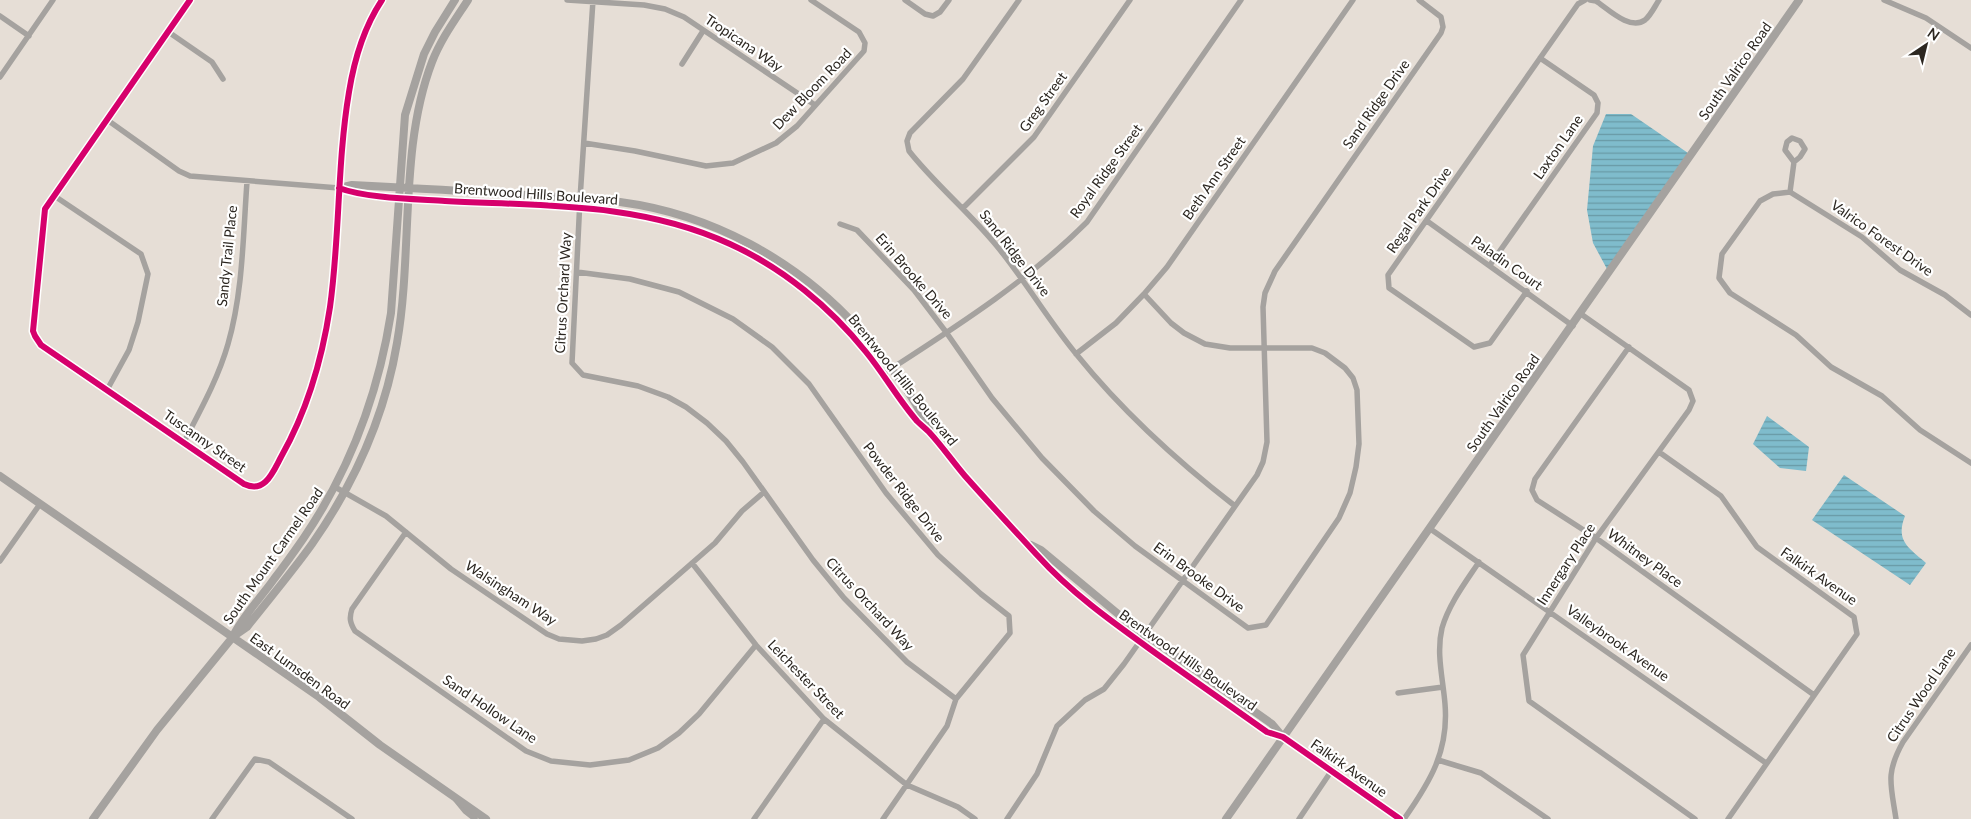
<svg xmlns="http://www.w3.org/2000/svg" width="1971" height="819" font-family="Lato,sans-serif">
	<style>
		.water { fill: url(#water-rules) }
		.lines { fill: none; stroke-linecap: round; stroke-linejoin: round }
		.minor { stroke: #a5a29f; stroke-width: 5.5 }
		.tertiary { stroke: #a5a29f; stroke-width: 8 }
		.cycleway-casing { stroke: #fff; stroke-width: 9 }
		.cycleway { stroke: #d6006c; stroke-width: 6 }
		.labels { text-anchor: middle; stroke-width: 4.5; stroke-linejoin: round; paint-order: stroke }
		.street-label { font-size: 14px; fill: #2c2721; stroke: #fff }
	</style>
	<defs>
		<pattern id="water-rules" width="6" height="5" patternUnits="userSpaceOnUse" patternTransform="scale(1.25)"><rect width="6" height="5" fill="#7fbccc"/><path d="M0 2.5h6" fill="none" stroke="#6899a5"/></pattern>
	</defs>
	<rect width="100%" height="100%" fill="#e6ded6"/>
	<path class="water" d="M1606,114H1631L1688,153L1607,269L1593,243L1587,210L1593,146Z
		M1767,416L1809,447L1806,471L1780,468L1753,444Z
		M1844,475L1905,516C1895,541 1909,548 1926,563L1910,585L1812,520Z"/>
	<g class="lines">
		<path class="minor" d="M190,0L45,209L33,331L35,336L41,345L244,484C265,494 273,472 281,457C307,411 322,360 330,307C340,236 337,163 349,92C354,61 364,27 382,0
			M567,0L644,5L665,9L684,17L815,105
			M593,0L580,199L572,363L583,375L638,386L668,397L686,407L707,423L726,441L743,462L813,560L844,598L907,662L956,699
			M905,0L925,14L933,16L940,12L949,0
			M1019,0L963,79L910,133L907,141L909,151C934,183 969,212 996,245C1025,280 1048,320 1077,355C1123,412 1177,461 1235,506
			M1590,0L1596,1C1608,9 1630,31 1645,20C1651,15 1655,6 1659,0
			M1884,0L1926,18L1971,48
			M0,16L29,36
			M167,31L212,62L223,79
			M682,64L703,31
			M0,77L53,0
			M106,119L179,171L190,176L339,188
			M584,143L635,151L706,166L733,163L776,143L797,126L864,51L865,43L859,32L811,0
			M1790,192L1794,162L1800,157L1805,149L1800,141L1792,138L1787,142L1785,150L1794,162
			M53,195L141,254L148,274L138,322L129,350L107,390
			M963,208L1034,137L1130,0
			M1427,221L1573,326
			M840,224L857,230L914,290L946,332L992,398L1042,458L1094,511L1135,546L1248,628L1266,625L1339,518L1350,493L1356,467L1359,444L1357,390L1353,378L1345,368L1325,353L1312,348H1230L1205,344L1184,333L1171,323L1144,294
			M1490,265L1597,113L1598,103L1594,95L1540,58
			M577,272L630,279L679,292L733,319L772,347L809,384L886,493L938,555L981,594L1009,616L1010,633L956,699L947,726L883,819
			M1527,291L1490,343L1474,347L1389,288L1388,275L1578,4L1585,0
			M1581,314L1689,390L1693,401L1689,410L1596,538L1523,655L1529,701L1695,819
			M1971,315L1945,295L1900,270L1862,237L1790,192L1773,194L1760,201L1722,254L1719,278L1730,293L1796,335L1831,367L1882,396L1920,430L1971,463
			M1629,347L1535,479L1532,490L1537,500L1596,538L1814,695
			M1076,354L1116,323L1144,294L1167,267L1353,0
			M883,374C954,328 1027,282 1087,222L1241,0
			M184,442C200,411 218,379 228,344C243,292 243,236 247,182
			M1659,452L1721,496L1757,547L1854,617L1857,634L1728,819
			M335,487L386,516L451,569L547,634L559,639L582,641L596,639L607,635L621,625L715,543L742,511L764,492
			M1429,528L1766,763
			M406,532L352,609C349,618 350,623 355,631L526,751L551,761L590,765L629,760L658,748L679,733L699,714L756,645
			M0,561L40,504
			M692,563L756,645L824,719L907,785L958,807L975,819
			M1398,693L1443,687
			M1283,737L1400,819
			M1438,760L1481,773L1548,819
			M456,800L465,811L475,819
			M212,819L255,759L269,762L352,819
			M754,819L824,719
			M1007,819L1037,774L1057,726L1085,700L1104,689L1124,664L1257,475L1263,462L1267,442L1263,307L1265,293L1275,271L1441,33L1443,27L1441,17L1419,0
			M1299,819L1332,770
			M1404,819C1430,782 1449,751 1445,704C1443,679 1436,653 1442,628C1449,604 1465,583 1479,562
			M1896,819C1891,785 1885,774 1903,742L1971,645"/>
		<path class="tertiary" d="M339,188C365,198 416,199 445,201C541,206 640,202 730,244C783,268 830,307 866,352C884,374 898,399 917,421C921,425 925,428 929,432C942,446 953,462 965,476C989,503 1014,530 1038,556C1073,595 1118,626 1161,657C1196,682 1232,707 1267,732L1283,737
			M339,188L352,185C410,188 468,191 526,195C557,197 589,198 620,202C711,214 796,260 857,327C883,355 913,394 929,429
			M0,476L319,697L380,745L486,819
			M1031,545L1041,550L1129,623L1272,724L1283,737
			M234,636L247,627C269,599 292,572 312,544C354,484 385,415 397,343C413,252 399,148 432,62C441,39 455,20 468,0
			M93,819L157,730L232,638C243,615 260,599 274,579C284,566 294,552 303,539C350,470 378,396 391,313L405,115L424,54L435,32L455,0
			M1226,819L1799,0"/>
		<g class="cycleway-casing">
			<path id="cycleway" d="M190,0L45,209L33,331L35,336L41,345L244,484C265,494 273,472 281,457C307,411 322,360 330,307C340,236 337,163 349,92C354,61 364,27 382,0
				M339,188C365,198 416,199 445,201C541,206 640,202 730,244C783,268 830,307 866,352C884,374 898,399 917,421C921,425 925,428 929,432C942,446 953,462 965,476C989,503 1014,530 1038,556C1073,595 1118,626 1161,657C1196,682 1232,707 1267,732L1283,737L1400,819"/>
		</g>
		<use href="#cycleway" class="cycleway"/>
	</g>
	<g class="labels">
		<g class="street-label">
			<text transform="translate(744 43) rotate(34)" y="5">Tropicana Way</text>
			<text transform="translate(1735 71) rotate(-55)" y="5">South Valrico Road</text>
			<text transform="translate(812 89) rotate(-46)" y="5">Dew Bloom Road</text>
			<text transform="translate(1043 102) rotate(-54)" y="5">Greg Street</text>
			<text transform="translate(1376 104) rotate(-55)" y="5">Sand Ridge Drive</text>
			<text transform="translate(1558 147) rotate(-55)" y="5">Laxton Lane</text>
			<text transform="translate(1106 171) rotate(-54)" y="5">Royal Ridge Street</text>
			<text transform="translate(1214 178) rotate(-55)" y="5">Beth Ann Street</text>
			<text transform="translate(536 194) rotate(4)" y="5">Brentwood Hills Boulevard</text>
			<text transform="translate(1419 210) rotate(-55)" y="5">Regal Park Drive</text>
			<text transform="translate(1882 238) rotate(35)" y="5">Valrico Forest Drive</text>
			<text transform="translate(1015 253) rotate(52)" y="5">Sand Ridge Drive</text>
			<text transform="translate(227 256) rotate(-84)" y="5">Sandy Trail Place</text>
			<text transform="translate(1507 263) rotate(35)" y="5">Paladin Court</text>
			<text transform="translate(914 276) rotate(49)" y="5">Erin Brooke Drive</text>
			<text transform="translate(563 293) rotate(-87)" y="5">Citrus Orchard Way</text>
			<text transform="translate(903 380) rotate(51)" y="5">Brentwood Hills Boulevard</text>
			<text transform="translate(1503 403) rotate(-55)" y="5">South Valrico Road</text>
			<text transform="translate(205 441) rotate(35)" y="5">Tuscanny Street</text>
			<text transform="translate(904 492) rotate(52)" y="5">Powder Ridge Drive</text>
			<text transform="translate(273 556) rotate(-55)" y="5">South Mount Carmel Road</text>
			<text transform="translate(1645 558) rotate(36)" y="5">Whitney Place</text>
			<text transform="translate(1566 564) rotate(-57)" y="5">Innergary Place</text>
			<text transform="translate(1819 576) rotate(35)" y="5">Falkirk Avenue</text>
			<text transform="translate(1199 577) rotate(36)" y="5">Erin Brooke Drive</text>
			<text transform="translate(511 593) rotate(33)" y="5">Walsingham Way</text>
			<text transform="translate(870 604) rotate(47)" y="5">Citrus Orchard Way</text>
			<text transform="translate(1618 643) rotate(35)" y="5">Valleybrook Avenue</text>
			<text transform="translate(1188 660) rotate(35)" y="5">Brentwood Hills Boulevard</text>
			<text transform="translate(300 671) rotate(36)" y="5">East Lumsden Road</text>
			<text transform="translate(806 679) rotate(46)" y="5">Leichester Street</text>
			<text transform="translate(1921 695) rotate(-56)" y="5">Citrus Wood Lane</text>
			<text transform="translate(490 709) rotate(34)" y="5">Sand Hollow Lane</text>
			<text transform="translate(1349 768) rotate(35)" y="5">Falkirk Avenue</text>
		</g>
	</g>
	<g transform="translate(1926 45) rotate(35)" stroke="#ffffff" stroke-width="4" paint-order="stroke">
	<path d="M0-4L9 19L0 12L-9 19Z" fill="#2c2721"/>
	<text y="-8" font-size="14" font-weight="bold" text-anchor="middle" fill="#2c2721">N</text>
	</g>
</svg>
